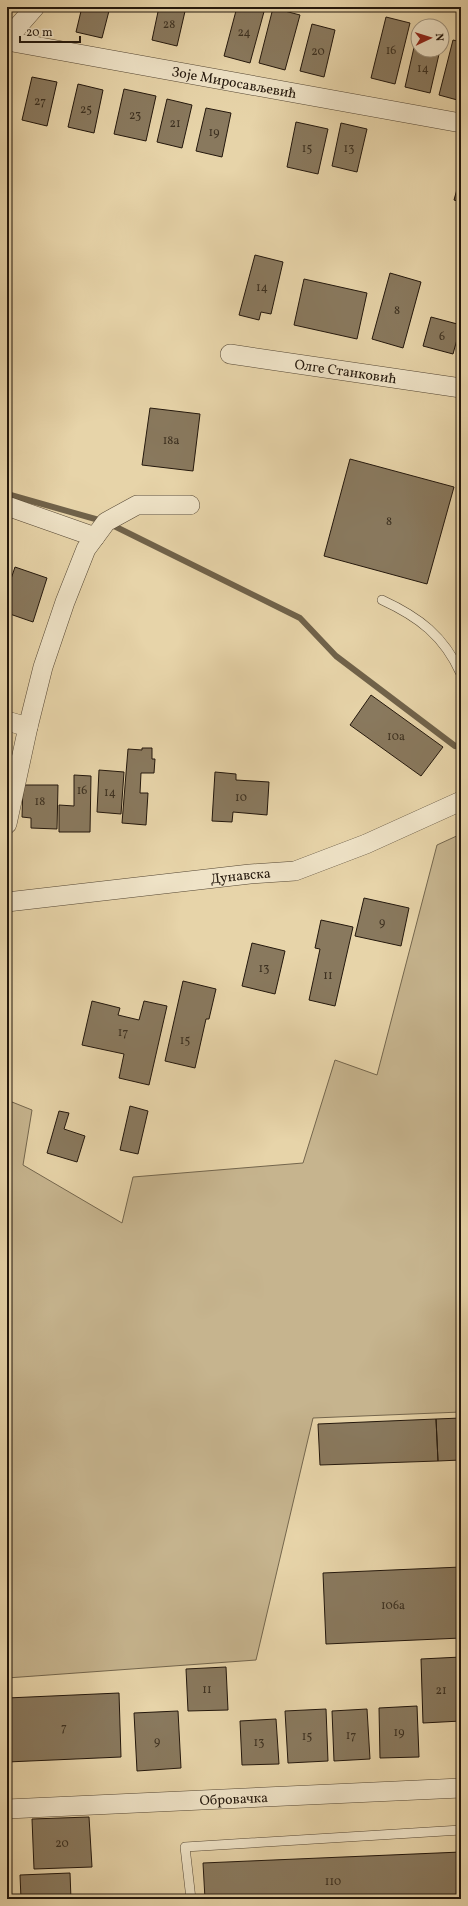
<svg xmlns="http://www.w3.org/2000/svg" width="468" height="1906" font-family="Vollkorn,serif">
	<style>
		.green { fill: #c6b48e; stroke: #74664d }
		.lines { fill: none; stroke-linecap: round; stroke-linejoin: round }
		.stream { stroke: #70624a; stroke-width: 6 }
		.building { fill: #89795e; stroke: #23170c }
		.service-casing { stroke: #544633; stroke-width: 10 }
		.minor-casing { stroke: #544633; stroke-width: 20 }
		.service { stroke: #efe3c7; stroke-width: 9 }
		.minor { stroke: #efe3c7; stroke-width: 19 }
		.labels { text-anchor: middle; stroke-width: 3; stroke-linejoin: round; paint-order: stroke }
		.number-label { font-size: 12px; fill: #3c3020 }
		.street-label { font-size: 14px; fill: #23170c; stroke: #efe3c7 }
	</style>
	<rect width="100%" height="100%" fill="#e7d4a9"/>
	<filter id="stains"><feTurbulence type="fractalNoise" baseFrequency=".005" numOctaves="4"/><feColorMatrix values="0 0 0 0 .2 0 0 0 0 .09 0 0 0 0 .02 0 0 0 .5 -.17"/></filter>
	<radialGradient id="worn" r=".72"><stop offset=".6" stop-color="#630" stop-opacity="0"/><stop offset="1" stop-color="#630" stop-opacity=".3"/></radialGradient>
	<path class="green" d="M461,834V1412L313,1418L256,1660L7,1678V1100L32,1110L23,1165L122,1223L133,1177L303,1163L335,1060L377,1075L437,845Z"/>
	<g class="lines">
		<path class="stream" d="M7,494L106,522L300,618L336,656L455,746"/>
	</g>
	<path class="building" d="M82,7H110L102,38L76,32Z
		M159,7H186L177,46L152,40Z
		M237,7L265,8L250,63L224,56Z
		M273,8L300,15L285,70L259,63Z
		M386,17L410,23L395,84L371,78Z
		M312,24L335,30L324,77L300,71Z
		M453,40L461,42V101L439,95Z
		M415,43L418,44V50H440L430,93L405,87Z
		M32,77L57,82L47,126L22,120Z
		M78,84L103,90L94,133L68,127Z
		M124,89L156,96L146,141L114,134Z
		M167,99L192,105L182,148L157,142Z
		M206,108L231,113L222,157L196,151Z
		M296,122L328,129L318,174L287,167Z
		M341,123L367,129L357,172L332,166Z
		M461,175V202L454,200Z
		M255,255L283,262L271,314L261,312L259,320L239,315Z
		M390,273L421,282L403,348L372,339Z
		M304,279L367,293L357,339L294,325Z
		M431,317L461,325L453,354L423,346Z
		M150,408L200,414L193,471L142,465Z
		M350,459L454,487L427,584L324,556Z
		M15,567L47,578L33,622L7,613V591Z
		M371,695L443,747L421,776L350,725Z
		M142,748H152V759H155L154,773H141L140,793H148L146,825L122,823L128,749L142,750Z
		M99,770L124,772L121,814L97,812Z
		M215,772L236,774V780L269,782L267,815L233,812L232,822L212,821Z
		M74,775L91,776L90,832H59V805L74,806Z
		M23,785H58L57,829L31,828V818L22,817Z
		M364,898L409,908L401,946L355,936Z
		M321,920L353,927L335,1006L309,1000L320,949L315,948Z
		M252,943L285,951L275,994L242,986Z
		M183,981L216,989L209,1019H206L195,1068L165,1061Z
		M92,1001L120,1008L118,1015L139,1020L144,1001L167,1006L149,1085L119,1078L124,1054L82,1045Z
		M130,1106L148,1111L138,1154L120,1150Z
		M59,1111L69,1113L64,1129L85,1136L77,1162L47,1153Z
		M461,1418V1460L438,1461L436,1419Z
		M436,1419L438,1461L320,1465L318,1424Z
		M461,1567V1638L326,1644L323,1573Z
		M461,1657V1721L423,1723L421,1659Z
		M226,1667L228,1710L188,1711L186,1669Z
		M119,1693L121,1757L7,1762V1698Z
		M417,1706L419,1757L380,1758L379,1708Z
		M326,1709L328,1761L288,1763L285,1711Z
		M367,1709L370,1759L334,1761L332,1711Z
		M178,1711L181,1768L137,1771L134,1713Z
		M276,1719L279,1764L242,1765L240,1721Z
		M89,1817L92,1867L34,1869L32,1819Z
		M461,1852V1899H205L203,1863Z
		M70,1873L71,1899H21L20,1875Z"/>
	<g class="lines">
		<g class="service-casing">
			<path id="service" d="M382,600C419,617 444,636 461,674
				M191,1899L185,1847L461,1830"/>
		</g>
		<g class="minor-casing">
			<g id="minor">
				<path d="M7,39L35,7"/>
				<path id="s1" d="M7,41L461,123"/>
				<path id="s2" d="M230,354L461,388"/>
				<path d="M7,506L95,537"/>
				<path d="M7,721L28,727"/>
				<path d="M7,824L28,727L43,667L65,602L86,549L106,522L137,505H190"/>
				<path id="s3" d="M7,902L250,874L295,871L366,844L461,801"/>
				<path id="s4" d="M7,1809L461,1788"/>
			</g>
		</g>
		<use href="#service" class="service"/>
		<use href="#minor" class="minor"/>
	</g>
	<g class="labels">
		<g class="number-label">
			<text x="169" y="28">28</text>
			<text x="244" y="36">24</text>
			<text x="391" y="54">16</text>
			<text x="318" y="55">20</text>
			<text x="423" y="72">14</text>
			<text x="40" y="105">27</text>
			<text x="86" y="113">25</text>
			<text x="135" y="119">23</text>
			<text x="175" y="127">21</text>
			<text x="214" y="136">19</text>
			<text x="307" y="152">15</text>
			<text x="349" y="152">13</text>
			<text x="262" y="291">14</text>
			<text x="397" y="314">8</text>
			<text x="442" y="340">6</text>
			<text x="171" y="444">18a</text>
			<text x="389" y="525">8</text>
			<text x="396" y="740">10a</text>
			<text x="82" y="794">16</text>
			<text x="110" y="796">14</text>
			<text x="241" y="801">10</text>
			<text x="40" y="805">18</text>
			<text x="382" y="926">9</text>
			<text x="264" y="972">13</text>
			<text x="328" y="979">11</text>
			<text x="123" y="1036">17</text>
			<text x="185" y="1044">15</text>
			<text x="393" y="1609">106a</text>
			<text x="207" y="1693">11</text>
			<text x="441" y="1694">21</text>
			<text x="64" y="1731">7</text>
			<text x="399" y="1736">19</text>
			<text x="351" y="1739">17</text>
			<text x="307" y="1740">15</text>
			<text x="157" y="1745">9</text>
			<text x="259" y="1746">13</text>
			<text x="62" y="1847">20</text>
			<text x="333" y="1885">110</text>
		</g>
		<g class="street-label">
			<text dy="5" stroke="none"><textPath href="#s1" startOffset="231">Зоје Миросављевић</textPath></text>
			<text dy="5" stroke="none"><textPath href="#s2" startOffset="117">Олге Станковић</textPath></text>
			<text dy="5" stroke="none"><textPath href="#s3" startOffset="235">Дунавска</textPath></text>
			<text dy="5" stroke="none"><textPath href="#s4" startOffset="227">Обровачка</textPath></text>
		</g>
	</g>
	<rect width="468" height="1906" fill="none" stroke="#e7d4a9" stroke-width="24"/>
	<rect x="8" y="8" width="452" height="1890" fill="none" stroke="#23170c" stroke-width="2"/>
	<rect x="12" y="12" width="444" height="1882" fill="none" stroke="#23170c"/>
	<g transform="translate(430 38) rotate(86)"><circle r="19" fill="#efe3c7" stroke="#9d917c"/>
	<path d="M0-3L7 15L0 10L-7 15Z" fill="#8f2418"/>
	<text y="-6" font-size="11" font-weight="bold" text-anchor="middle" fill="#23170c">N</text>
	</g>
	<path d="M20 36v6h60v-6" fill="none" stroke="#23170c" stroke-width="2"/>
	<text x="26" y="36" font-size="12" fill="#23170c" stroke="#efe3c7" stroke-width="3" paint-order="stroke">20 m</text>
	<rect width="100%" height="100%" filter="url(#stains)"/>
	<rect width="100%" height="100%" fill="url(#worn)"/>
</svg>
